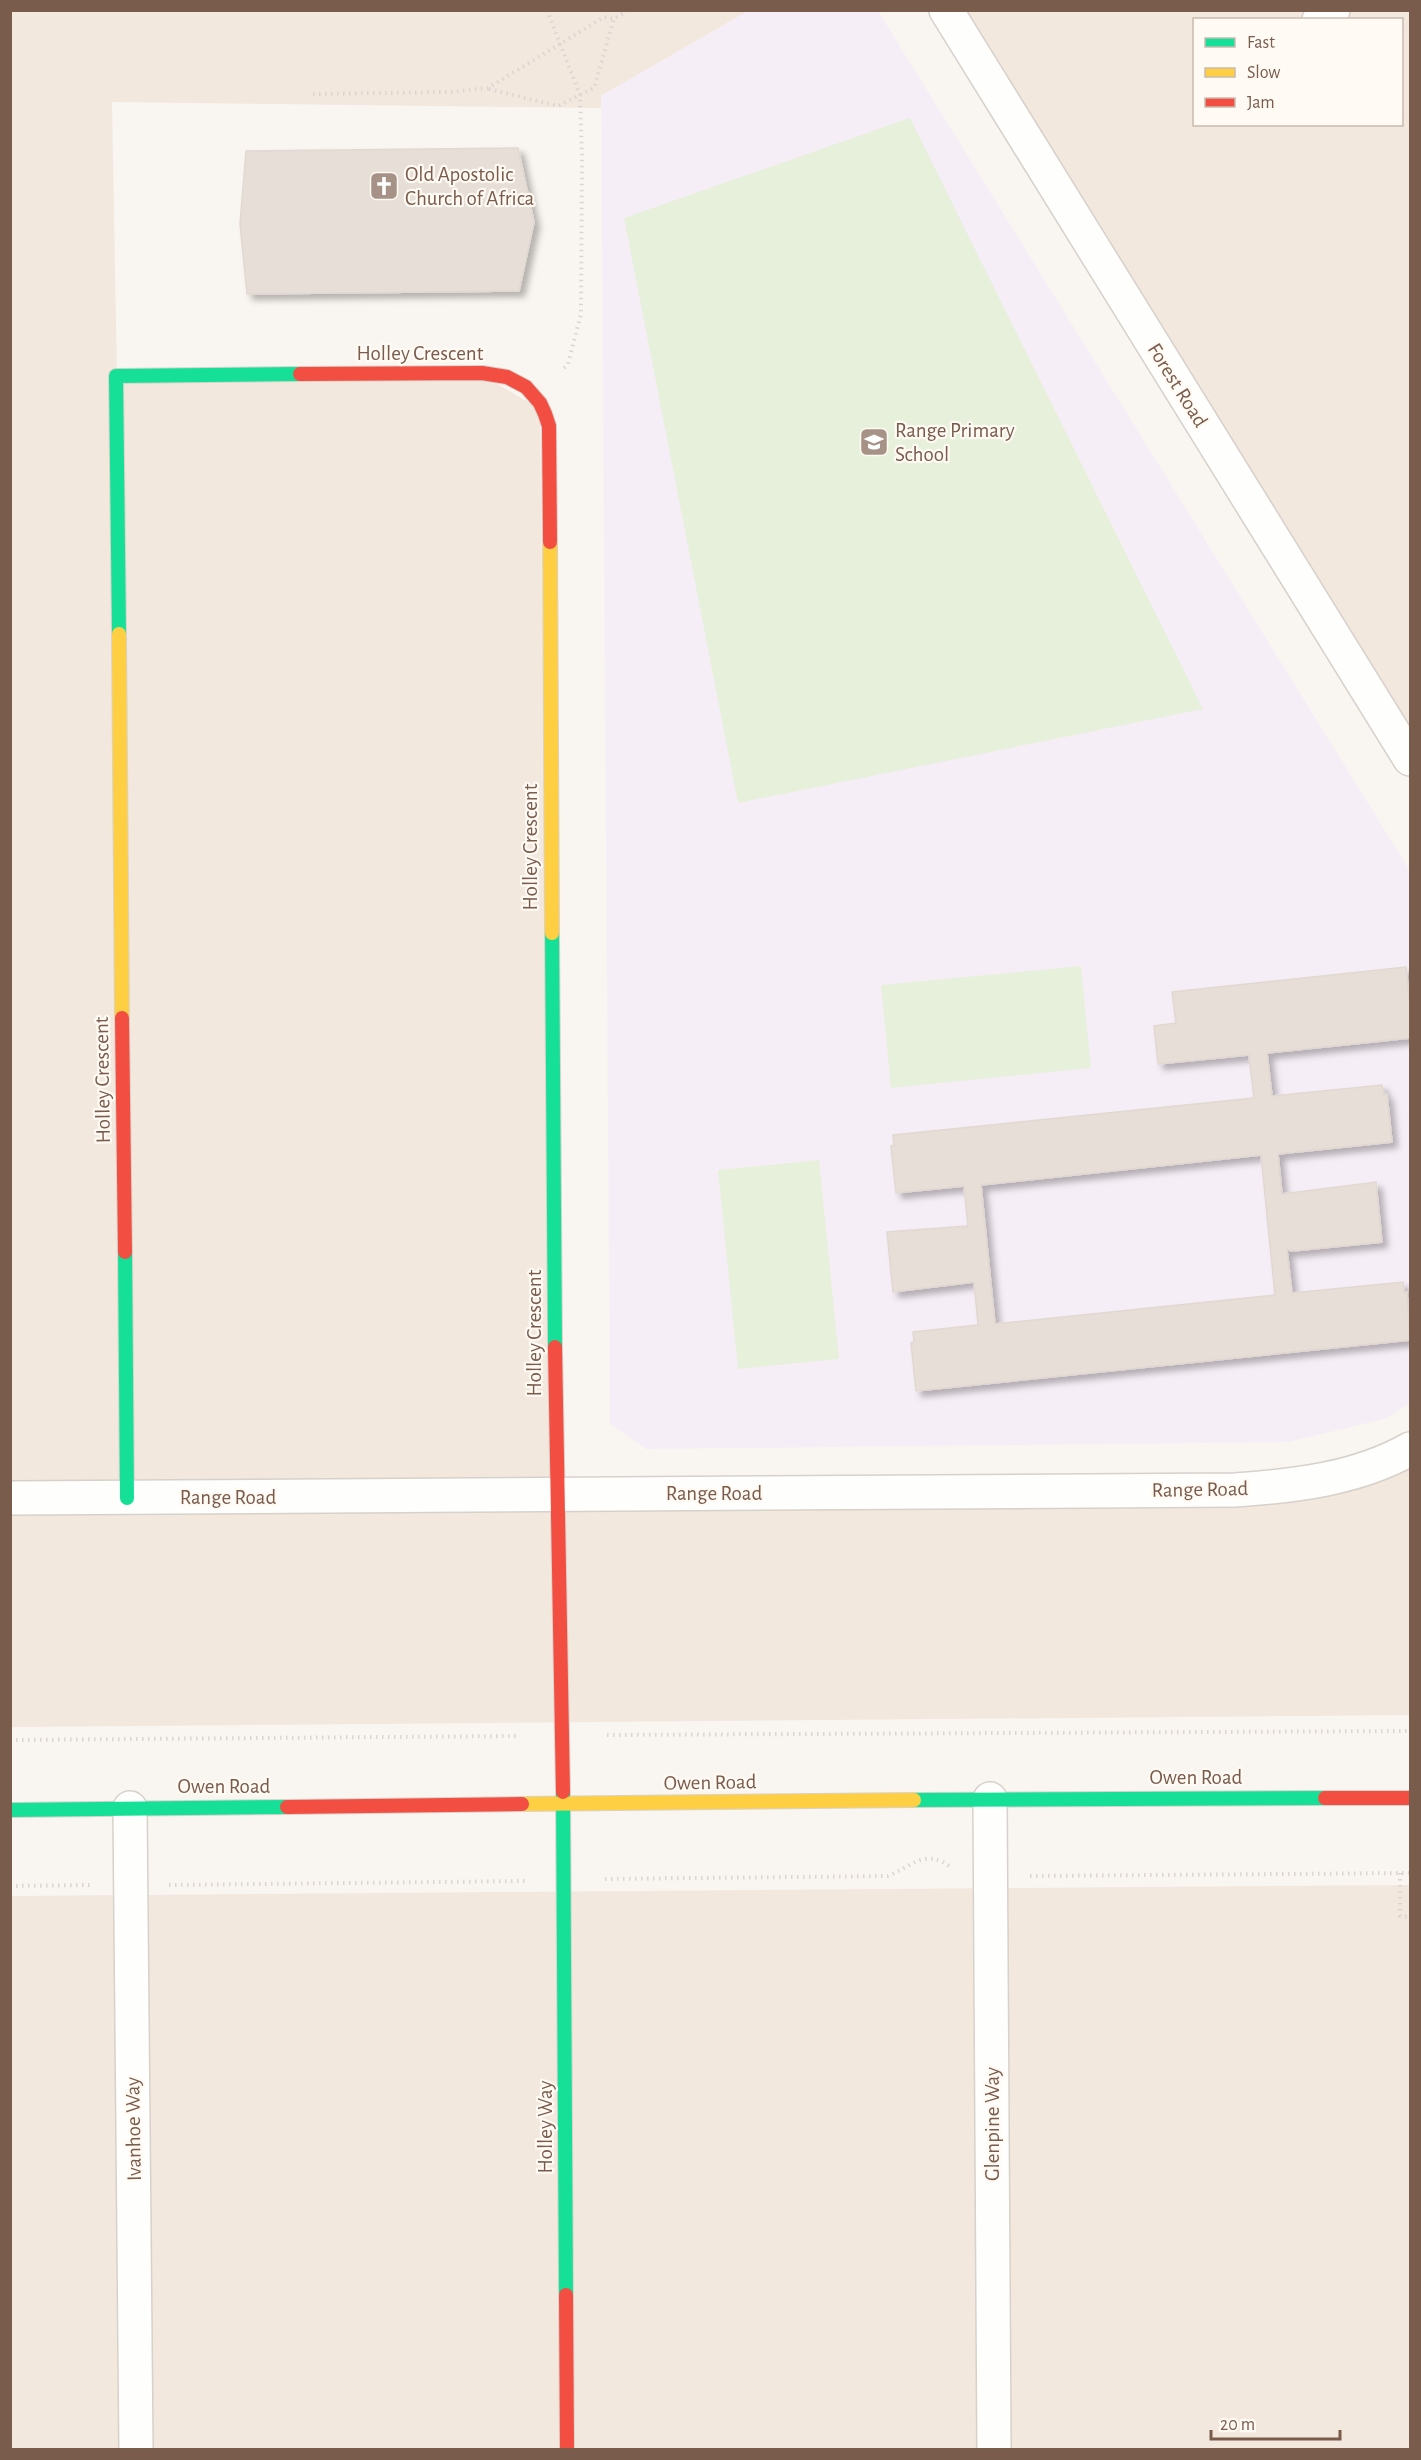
<svg xmlns="http://www.w3.org/2000/svg" width="1421" height="2460" font-family="'Alegreya Sans',sans-serif">
	<style>
		.residential { fill: #f2e8de; fill-rule: evenodd }
		.education { fill: #f6eef6 }
		.green { fill: #e7f0db }
		.building { fill: #e6ded7; stroke: #e2d8d2; stroke-width: 1.5; fill-rule: evenodd; filter: url(#shadow) }
		.lines { fill: none; stroke-linecap: round; stroke-linejoin: round }
		.street-casing { stroke: #d7d1cb; stroke-width: 36 }
		.fast-casing { stroke: #d9d2cb; stroke-width: 16 }
		.slow-casing { stroke: #d9d2cb; stroke-width: 16 }
		.jam-casing { stroke: #d9d2cb; stroke-width: 16 }
		.path { stroke: #dcd5d0; stroke-width: 4; stroke-dasharray: 1.5 4.5; stroke-linecap: butt }
		.street { stroke: #fefefd; stroke-width: 33 }
		.fast { stroke: #16e098; stroke-width: 14 }
		.slow { stroke: #ffcf43; stroke-width: 14 }
		.jam { stroke: #f24e42; stroke-width: 14 }
		.labels { text-anchor: middle; stroke-width: 4.5; stroke-linejoin: round; paint-order: stroke }
		.poi-label { font-size: 21px; fill: #7a5c4d; stroke: #fffaf3; text-anchor: start }
		.street-label { font-size: 21px; fill: #7a5c4d; stroke: #fffaf3 }
	</style>
	<defs>
		<filter id="shadow"><feDropShadow dx="5.5" dy="5.5" stdDeviation="3" flood-color="#0004"/></filter>
	</defs>
	<rect width="100%" height="100%" fill="#f9f5f0"/>
	<path class="residential" d="M10,11H748L601,96V108L112,102L117,378L482,375L540,409L552,1497L1234,1493L1410,1454V1715L11,1727Z
		M949,11H1410V753ZM1194,20H1402V124H1194Z
		M1410,1885V2449H11L10,1896Z"/>
	<path class="education" d="M748,11H878L1410,871V1403L1387,1418L1289,1442L646,1449L610,1424L601,96Z"/>
	<path class="green" d="M910,118L1203,709L738,803L624,218Z
		M1081,966L1091,1068L891,1088L881,985Z
		M819,1160L839,1359L738,1369L718,1170Z"/>
	<path class="building" d="M518,148L534,222L519,291L247,294L240,224L246,151Z
		M1406,967L1410,1006V1038L1267,1053L1272,1096L1382,1085L1384,1095L1387,1094L1392,1142L1278,1154L1282,1194L1376,1182L1382,1242L1293,1251L1287,1250L1292,1293L1403,1282L1404,1292H1407L1410,1340L916,1391L911,1343L914,1342L913,1332L978,1325L974,1282L893,1292L887,1232L968,1226L964,1186L896,1193L891,1146L894,1145L893,1135L1254,1098L1249,1055L1158,1064L1154,1026L1176,1023L1172,992ZM1261,1155L1275,1295L995,1324L981,1185Z"/>
	<g class="lines">
		<g class="street-casing">
			<path id="street" d="M946,10L1410,759
				M1319,20L1333,10
				M10,1498L1235,1490C1294,1486 1357,1479 1410,1449
				M990,1799L994,2450
				M130,1808L136,2450"/>
		</g>
		<g class="fast-casing">
			<path id="fast" d="M119,634L116,376L300,374
				M552,933L555,1347
				M125,1252L127,1498
				M563,1792L566,2295
				M914,1800L1325,1798
				M10,1810L287,1807"/>
		</g>
		<g class="slow-casing">
			<path id="slow" d="M550,542L552,933
				M119,634L122,1018
				M522,1804L914,1800"/>
		</g>
		<g class="jam-casing">
			<path id="jam" d="M300,374L482,373L507,377L526,387L540,403L545,414L549,426L550,542
				M122,1018L125,1252
				M555,1347L563,1792
				M1325,1798H1410
				M287,1807L522,1804
				M566,2295L567,2450"/>
		</g>
		<path class="path" d="M547,10L580,95L582,159L581,314L568,364L563,369
			M489,89L558,106L594,88L614,19
			M313,94L449,92L488,88L604,17L614,19L628,10
			M607,1735L1410,1731
			M10,1740L516,1736
			M1400,1873V1916L1410,1917
			M1030,1876L1410,1873
			M605,1879L888,1876C912,1866 926,1848 950,1867
			M169,1885L527,1881
			M10,1886L91,1885"/>
		<use href="#street" class="street"/>
		<use href="#fast" class="fast"/>
		<use href="#slow" class="slow"/>
		<use href="#jam" class="jam"/>
	</g>
	<defs>
		<g id="church-square" transform="scale(1.5)"><rect x="-9" y="-9" width="18" height="18" rx="4" fill="#a69286" stroke="#fffaf3"/><path d="M-1.2-6h2.4v3.5h3.3v2.4h-3.3V6h-2.4V-.1h-3.3v-2.4h3.3Z" fill="#fff"/></g>
		<g id="school-square" transform="scale(1.5)"><rect x="-9" y="-9" width="18" height="18" rx="4" fill="#a69286" stroke="#fffaf3"/><path d="M0-5L7-2L0 1L-7-2ZM-4 1L0 2.5L4 1V4Q0 6-4 4Z" fill="#fff"/></g>
	</defs>
	<g fill-rule="evenodd">
		<use href="#church-square" x="384" y="186"/>
		<use href="#school-square" x="874" y="442"/>
	</g>
	<g class="labels">
		<g class="poi-label">
			<text x="405" y="181">Old Apostolic<tspan x="405" dy="24">Church of Africa</tspan></text>
			<text x="895" y="437">Range Primary<tspan x="895" dy="24">School</tspan></text>
		</g>
		<g class="street-label">
			<text x="420" y="360">Holley Crescent</text>
			<text transform="translate(1178 385) rotate(58)" y="7">Forest Road</text>
			<text transform="translate(530 847) rotate(-90)" y="7">Holley Crescent</text>
			<text transform="translate(102 1080) rotate(-91)" y="7">Holley Crescent</text>
			<text transform="translate(534 1333) rotate(-90)" y="7">Holley Crescent</text>
			<text transform="translate(1200 1489) rotate(-1)" y="7">Range Road</text>
			<text x="714" y="1500">Range Road</text>
			<text x="228" y="1504">Range Road</text>
			<text x="1196" y="1784">Owen Road</text>
			<text transform="translate(710 1782) rotate(-1)" y="7">Owen Road</text>
			<text x="224" y="1793">Owen Road</text>
			<text transform="translate(992 2124) rotate(-90)" y="7">Glenpine Way</text>
			<text transform="translate(545 2127) rotate(-90)" y="7">Holley Way</text>
			<text transform="translate(133 2129) rotate(-91)" y="7">Ivanhoe Way</text>
		</g>
	</g>
	<rect width="1421" height="2460" fill="none" stroke="#7a5c4d" stroke-width="24"/>
	<rect x="1193" y="18" width="210" height="108" fill="#fffaf3" stroke="#cabbb1" stroke-width="1.5"/>
	<rect x="1205" y="38" width="30" height="9" fill="#16e098" stroke="#cabbb1" stroke-width="1.5"/>
	<text x="1247" y="48" font-size="18" fill="#7a5c4d">Fast</text>
	<rect x="1205" y="68" width="30" height="9" fill="#ffcf43" stroke="#cabbb1" stroke-width="1.5"/>
	<text x="1247" y="78" font-size="18" fill="#7a5c4d">Slow</text>
	<rect x="1205" y="98" width="30" height="9" fill="#f24e42" stroke="#cabbb1" stroke-width="1.5"/>
	<text x="1247" y="108" font-size="18" fill="#7a5c4d">Jam</text>
	<path d="M1211 2430v9h129v-9" fill="none" stroke="#7a5c4d" stroke-width="3"/>
	<text x="1220" y="2430" font-size="18" fill="#7a5c4d" stroke="#fffaf3" stroke-width="4.5" paint-order="stroke">20 m</text>
</svg>
